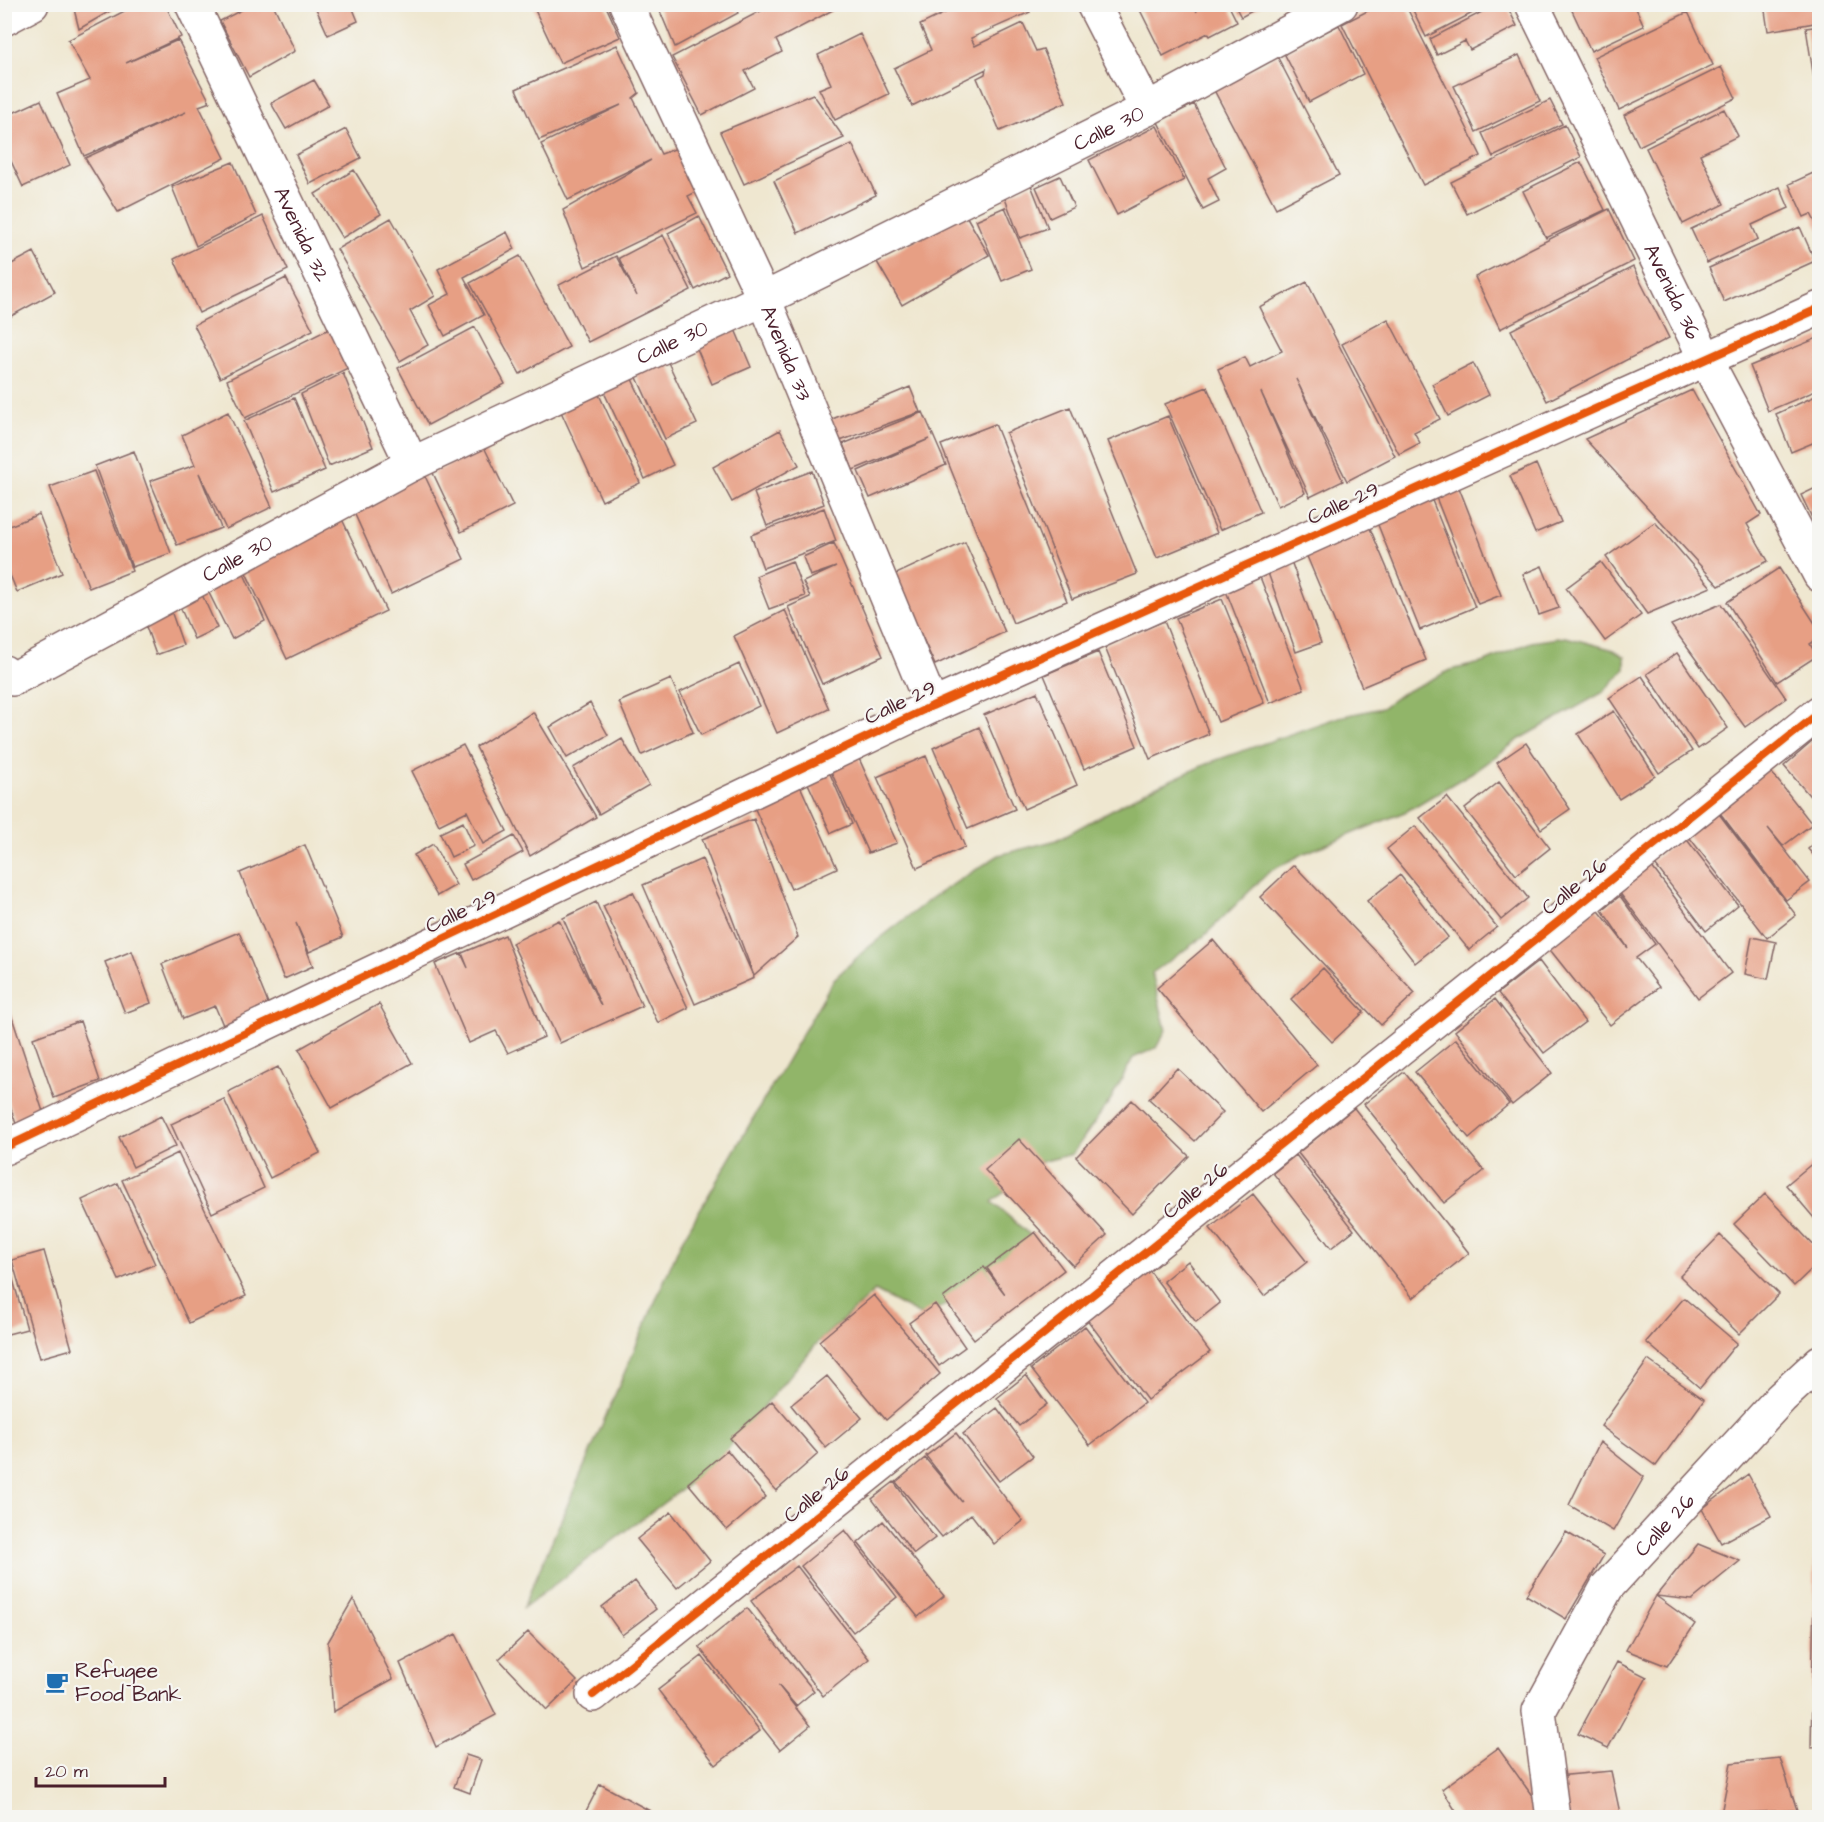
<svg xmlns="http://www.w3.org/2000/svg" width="1824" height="1822" font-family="'Architects Daughter',sans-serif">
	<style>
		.forest { fill: #91b569; stroke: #6e6a4a; stroke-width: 1.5 }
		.building { fill: #e79f84 }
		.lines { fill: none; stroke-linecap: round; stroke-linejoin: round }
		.minor-casing { stroke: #846565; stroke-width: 36 }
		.minor { stroke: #fff; stroke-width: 33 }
		.cycleway-casing { stroke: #f6f6f2; stroke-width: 11 }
		.cycleway { stroke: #e8590c; stroke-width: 8 }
		.labels { text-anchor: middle; stroke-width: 4.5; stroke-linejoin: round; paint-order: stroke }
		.street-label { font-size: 21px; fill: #4a1f2b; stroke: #f6f6f2 }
		.poi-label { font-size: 21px; fill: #4a1f2b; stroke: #f6f6f2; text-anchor: start }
	</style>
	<rect width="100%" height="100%" fill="#f6f6f2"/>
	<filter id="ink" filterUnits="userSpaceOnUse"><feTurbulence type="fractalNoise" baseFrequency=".0167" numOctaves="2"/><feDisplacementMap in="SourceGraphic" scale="12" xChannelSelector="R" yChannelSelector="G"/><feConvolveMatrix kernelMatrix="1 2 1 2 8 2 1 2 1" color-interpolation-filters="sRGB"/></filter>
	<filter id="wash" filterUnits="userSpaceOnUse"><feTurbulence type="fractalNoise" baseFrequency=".008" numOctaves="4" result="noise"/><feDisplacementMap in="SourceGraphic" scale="24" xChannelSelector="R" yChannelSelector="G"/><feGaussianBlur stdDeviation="1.35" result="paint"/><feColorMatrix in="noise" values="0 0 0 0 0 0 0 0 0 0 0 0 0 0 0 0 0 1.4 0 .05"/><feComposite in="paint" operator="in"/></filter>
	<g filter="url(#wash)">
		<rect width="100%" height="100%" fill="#efe7d0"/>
		<path class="forest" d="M1566,637L1614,650L1625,657V669L1602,693L1520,739L1476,770L1407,811L1305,853L1270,871L1203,937L1152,973L1166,1030L1156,1048L1133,1058L1111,1099L1072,1154L1041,1162L992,1202L1037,1241L996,1286L920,1315L875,1291L819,1341L714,1465L523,1608L680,1244L834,979L865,950L933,897L999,855L1057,840L1144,792L1211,762L1339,717L1382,708L1401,694L1451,670L1485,662L1531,642Z"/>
		<g id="blocks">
			<path class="building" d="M82,4H116L117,7L79,29L74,9Z
				M138,4H165L181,37L126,63L178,40L210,102L199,106L225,158L118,212L85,158L186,112L84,156L57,94L90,80L68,40Z
				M253,4H273L295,51L249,77L220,21Z
				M314,4H351L358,21L328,35Z
				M541,4H605L620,37L560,63L534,8Z
				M657,4H734L738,13L675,47Z
				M774,4H844L776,40L782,52L745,71L754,88L702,115L672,57Z
				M963,4H1027L1030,12L971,38L975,46L1023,23L1036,51L1043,49L1066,102L1000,131L977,78L985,74L986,69L912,106L894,68L931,50L920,25Z
				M1137,4H1193L1197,12L1194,4H1228L1237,22L1210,36L1208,33L1163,56Z
				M1234,4H1265L1241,17Z
				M1381,4H1405L1481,156L1423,185L1342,24Z
				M1410,4H1490L1426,37Z
				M1497,4H1506L1517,26L1470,50L1465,41L1437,55L1430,39Z
				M1569,4H1634L1644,26L1591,51Z
				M1764,4H1820V22L1768,31Z
				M1688,12L1713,65L1619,110L1594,57Z
				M1339,25L1363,74L1309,102L1284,53Z
				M1820,26V84L1815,85L1806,28Z
				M860,34L889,94L835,120L819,89L831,84L818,55Z
				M617,45L639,93L633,98L661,154L680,147L702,189L688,196L697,213L585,267L563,210L651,160L568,200L541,144L621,105L539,140L516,89Z
				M1519,55L1540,101L1476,132L1454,86Z
				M1277,56L1339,175L1276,208L1214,90Z
				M1721,67L1736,98L1639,146L1624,115Z
				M314,80L329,105L286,129L271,103Z
				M813,94L844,138L744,184L720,132Z
				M41,100L70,165L23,187L4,146V117Z
				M1550,100L1562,124L1493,157L1482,133Z
				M1194,104L1226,168L1208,178L1219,202L1203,210L1158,122Z
				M1724,109L1738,136L1700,154L1724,204L1683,224L1646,148Z
				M1565,125L1581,157L1467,214L1451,182Z
				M1157,126L1184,180L1117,215L1089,160Z
				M346,129L361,158L310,184L296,155Z
				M852,144L876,195L798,233L774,181Z
				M233,162L256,215L196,246L172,187Z
				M1581,162L1605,210L1546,238L1523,191Z
				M354,170L381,214L342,238L315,194Z
				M1820,170V231L1811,214L1804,217L1789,184Z
				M1060,176L1074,207L1050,218L1036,187Z
				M1031,185L1048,228L1020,238L1004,196Z
				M1780,187L1789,208L1752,225L1758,239L1707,263L1691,229Z
				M1005,207L1031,269L1002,281L976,220Z
				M1609,209L1634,261L1500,329L1475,277Z
				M964,212L989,255L902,305L877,262Z
				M263,216L288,270L199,313L174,259Z
				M699,216L727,273L695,290L668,233Z
				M391,218L435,296L410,311L428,345L400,361L337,249Z
				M1800,227L1815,261L1724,302L1709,268Z
				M507,232L515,249L464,277L484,315L445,336L429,305L450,294L438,269Z
				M663,235L691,290L588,342L559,285L616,256L637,296L619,258Z
				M34,252L55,292L4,320V268Z
				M520,256L569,347L520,374L470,283Z
				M1633,267L1669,338L1547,401L1511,330Z
				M286,278L313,330L220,378L194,325Z
				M1307,282L1395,456L1347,481L1296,379L1343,481L1310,497L1261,392L1305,493L1278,506L1218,369L1245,357L1250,367L1282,351L1259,307Z
				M1388,319L1440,419L1414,432L1420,443L1399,454L1342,344Z
				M333,327L352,366L245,418L227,380Z
				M475,327L505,384L428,425L398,368Z
				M734,327L751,367L712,384L695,344Z
				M1820,337V389L1768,411L1750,366Z
				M666,358L697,424L665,439L635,373Z
				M1473,363L1489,395L1448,416L1432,384Z
				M343,373L373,447L329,466L301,394Z
				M630,375L673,465L645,479L602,388Z
				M595,386L640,483L602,501L557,403Z
				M910,387L920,412L840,441L830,420Z
				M1207,387L1261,512L1220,530L1165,404Z
				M1692,390L1761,515L1747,524L1768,561L1719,586L1585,439Z
				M1820,394V440L1791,452L1776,414Z
				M294,398L325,470L274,492L244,421Z
				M1070,407L1137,574L1072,599L1006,433Z
				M228,412L272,507L226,529L199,473L221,528L177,545L150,481L195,465L182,435Z
				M923,412L946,465L870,498L858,471L929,439L853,470L843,444Z
				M1168,416L1217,533L1157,558L1108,441Z
				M995,424L1067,601L1013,623L941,445Z
				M780,430L799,465L732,502L713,467Z
				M484,447L513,506L461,532L433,473Z
				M134,451L171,553L132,567L95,466Z
				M1536,464L1561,522L1535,533L1510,476Z
				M94,471L132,571L89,588L50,487Z
				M812,471L824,504L767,526L754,493Z
				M424,474L464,559L391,594L352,508Z
				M1458,485L1501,595L1478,604L1435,495Z
				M1820,486V527L1817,528L1801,495Z
				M1431,498L1475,607L1420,630L1376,520Z
				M824,508L836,541L763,568L751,535Z
				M39,514L62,573L17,592L4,560V528Z
				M340,515L386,611L287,659L241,562Z
				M1655,522L1711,587L1647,614L1606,557Z
				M1369,526L1426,660L1362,687L1306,554Z
				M965,542L1005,632L935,665L894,575Z
				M834,543L883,656L822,684L788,607L810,597L803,582L836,567L810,576L803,557Z
				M792,561L805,596L769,609L756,576Z
				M1291,561L1321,643L1296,652L1267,570Z
				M1601,562L1641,615L1605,641L1566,588Z
				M1542,566L1559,608L1539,615L1523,574Z
				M241,567L265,621L232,639L205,585Z
				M1779,568L1820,631V637L1810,644L1817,656L1777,682L1727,602Z
				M1260,577L1304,689L1270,703L1226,591Z
				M200,590L217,628L194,639L177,600Z
				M1222,599L1264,703L1218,722L1176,618Z
				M1721,604L1786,698L1745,727L1671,625Z
				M169,605L183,645L156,655L142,615Z
				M785,610L829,709L777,733L734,636Z
				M1164,621L1209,734L1150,759L1104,645Z
				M1098,652L1137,746L1084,769L1044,675Z
				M1677,653L1728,728L1698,749L1647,674Z
				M739,664L759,706L701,735L680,692Z
				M1642,676L1692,751L1659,773L1609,698Z
				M671,679L693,732L642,755L619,702Z
				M1037,692L1077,785L1024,809L984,715Z
				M590,703L608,735L567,758L550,727Z
				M1614,711L1655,776L1619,799L1578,734Z
				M533,712L596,817L530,856L476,747Z
				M979,727L1015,809L968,829L933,748Z
				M1820,735V798L1815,802L1784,766Z
				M622,739L649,785L599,814L573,768Z
				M1526,743L1570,809L1541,829L1497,763Z
				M463,745L507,831L483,844L467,811L439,825L412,771Z
				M857,754L897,843L868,853L828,765Z
				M926,756L965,847L917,868L877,777Z
				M827,767L852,824L831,833L805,777Z
				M1768,768L1812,824L1783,846L1768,828L1810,882L1786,900L1717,809Z
				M797,779L837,868L791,889L751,800Z
				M1499,782L1550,848L1516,875L1465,809Z
				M1447,797L1528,898L1501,920L1420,818Z
				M1716,810L1796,915L1767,938L1686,833Z
				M754,819L798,937L754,976L702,839Z
				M463,822L474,846L451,857L440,833Z
				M1415,826L1497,927L1469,950L1387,849Z
				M514,836L523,852L471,880L463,864Z
				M1684,836L1738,905L1706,931L1652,861Z
				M1820,838V862L1808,849Z
				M433,844L456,885L437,896L414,855Z
				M305,845L343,937L309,952L296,923L313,966L284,979L240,873Z
				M702,859L754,978L695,1004L643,885Z
				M1649,863L1731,973L1698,998L1616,888Z
				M1294,865L1415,993L1381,1025L1260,897Z
				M1400,875L1448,937L1415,963L1367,901Z
				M633,892L688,1008L658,1023L603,906Z
				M1620,896L1655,944L1636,958L1659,987L1610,1025L1547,946L1596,907L1628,948L1602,910Z
				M596,902L642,1006L560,1043L512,943L559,920L601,1006L563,918Z
				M239,932L274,1018L228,1037L215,1006L183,1019L162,964Z
				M505,935L544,1037L508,1053L496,1031L469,1043L435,964L461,953L468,968L462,953Z
				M1752,937L1776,942L1768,979L1745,974Z
				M1213,940L1317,1065L1261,1112L1157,988Z
				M132,951L151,1003L125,1013L105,962Z
				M1539,961L1585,1022L1544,1053L1498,993Z
				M1323,968L1364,1012L1332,1042L1291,999Z
				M5,996L49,1130L21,1139L4,1088Z
				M1495,999L1552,1073L1512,1105L1455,1031Z
				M379,1004L412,1063L332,1108L299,1049Z
				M80,1021L100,1081L54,1098L33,1038Z
				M1456,1039L1509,1104L1469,1138L1415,1072Z
				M278,1067L320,1153L270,1178L228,1092Z
				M1177,1068L1223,1112L1195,1141L1149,1099Z
				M1404,1072L1484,1171L1444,1203L1364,1104Z
				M224,1099L264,1188L212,1213L171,1124Z
				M1132,1100L1189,1156L1132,1214L1076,1157Z
				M1354,1108L1469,1253L1413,1298L1298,1153Z
				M161,1116L176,1146L133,1167L119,1137Z
				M1019,1139L1107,1235L1073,1266L985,1170Z
				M178,1153L246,1296L189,1323L122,1180Z
				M1296,1155L1354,1230L1331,1248L1273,1173Z
				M1820,1157V1225L1786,1185Z
				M118,1183L155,1264L119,1280L82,1200Z
				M1253,1194L1307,1262L1264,1296L1210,1228Z
				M1765,1194L1820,1252V1261L1794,1286L1734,1224Z
				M1035,1232L1064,1270L974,1339L943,1298L984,1267L1005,1294L987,1268Z
				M1720,1235L1779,1294L1739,1334L1680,1276Z
				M44,1251L72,1349L40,1358L12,1260Z
				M1188,1261L1220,1303L1196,1322L1163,1281Z
				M8,1262L27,1329L4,1335V1263Z
				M1149,1270L1210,1352L1147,1400L1086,1318Z
				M874,1295L940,1374L886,1420L819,1341Z
				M1684,1298L1737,1343L1700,1388L1646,1342Z
				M935,1304L965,1347L939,1366L909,1323Z
				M1085,1326L1144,1403L1090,1445L1031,1369Z
				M1648,1360L1704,1400L1656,1466L1601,1426Z
				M1026,1375L1047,1404L1019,1426L997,1398Z
				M827,1376L862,1418L826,1448L791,1405Z
				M772,1401L818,1454L776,1491L730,1438Z
				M997,1408L1033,1456L999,1481L963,1434Z
				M956,1433L1023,1521L994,1544L971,1514L942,1537L896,1482L925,1458L962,1502L926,1456Z
				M1600,1442L1644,1477L1613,1531L1569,1505Z
				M727,1450L766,1497L727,1530L688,1483Z
				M1748,1474L1771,1516L1721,1543L1702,1509Z
				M894,1482L935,1538L914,1554L872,1499Z
				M1816,1489H1820V1747L1811,1748Z
				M671,1512L710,1561L677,1588L637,1539Z
				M883,1521L944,1596L918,1617L858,1543Z
				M845,1530L897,1597L853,1632L801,1566Z
				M1566,1532L1604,1555L1566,1619L1526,1595Z
				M1698,1544L1740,1561L1692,1600L1656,1596Z
				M797,1566L869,1659L823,1696L751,1601Z
				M635,1581L656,1609L622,1635L602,1607Z
				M1656,1596L1695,1624L1667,1666L1626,1650Z
				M353,1599L393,1679L333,1712L328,1642Z
				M747,1608L814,1691L796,1706L778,1685L810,1726L780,1750L699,1647Z
				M528,1632L577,1681L547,1710L499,1659Z
				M456,1634L496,1715L436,1747L400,1663Z
				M702,1656L760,1731L716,1765L658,1690Z
				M1617,1662L1647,1677L1608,1748L1578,1734Z
				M1498,1748L1533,1797L1543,1818H1460L1442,1789Z
				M466,1755L481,1760L470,1793L454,1787Z
				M1780,1758L1797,1810L1721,1814L1731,1763Z
				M1611,1771L1621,1818H1564L1557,1776Z
				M600,1784L663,1818H594L585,1813Z
				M1819,1791L1820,1816H1812Z"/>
		</g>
	</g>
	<g filter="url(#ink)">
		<use href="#blocks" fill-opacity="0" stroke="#846565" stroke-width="1.5"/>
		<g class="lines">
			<g class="minor-casing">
				<g id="minor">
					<path id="s1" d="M192,4L412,464"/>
					<path id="s2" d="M626,4L764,299L932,706"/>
					<path d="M1093,4L1147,109"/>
					<path id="s3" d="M1532,4L1706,360L1820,575"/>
					<path d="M4,19L32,4"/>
					<path id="s4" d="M4,672L13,679L412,464L764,299L1147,109L1341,4"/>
					<path d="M4,1148L932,706L1820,308"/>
					<path d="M593,1695L1820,712"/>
					<path id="s5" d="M1553,1818L1539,1711L1607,1587L1781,1398L1820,1362"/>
				</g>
			</g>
			<use href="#minor" class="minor"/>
			<g class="cycleway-casing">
				<path id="cycleway" d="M4,1148L932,706L1820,308
					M593,1695L1820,712"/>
			</g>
			<use href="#cycleway" class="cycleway"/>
		</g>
	</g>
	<defs>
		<g id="cafe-bare" transform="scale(1.8)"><path d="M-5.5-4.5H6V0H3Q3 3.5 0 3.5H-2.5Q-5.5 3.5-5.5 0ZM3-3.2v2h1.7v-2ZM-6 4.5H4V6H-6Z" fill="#1f6fb2" stroke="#f6f6f2" stroke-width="2.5" paint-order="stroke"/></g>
	</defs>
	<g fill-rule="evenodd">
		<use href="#cafe-bare" x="57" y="1682"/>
	</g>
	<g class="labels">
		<g class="street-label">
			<text dy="7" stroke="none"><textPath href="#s4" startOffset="1238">Calle 30</textPath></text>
			<text dy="7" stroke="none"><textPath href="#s1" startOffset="255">Avenida 32</textPath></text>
			<text dy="7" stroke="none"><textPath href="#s3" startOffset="320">Avenida 36</textPath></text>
			<text dy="7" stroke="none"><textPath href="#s4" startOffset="752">Calle 30</textPath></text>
			<text dy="7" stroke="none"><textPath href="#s2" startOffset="384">Avenida 33</textPath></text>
			<text transform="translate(1343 503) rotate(-24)" y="7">Calle 29</text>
			<text dy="7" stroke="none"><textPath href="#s4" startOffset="266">Calle 30</textPath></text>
			<text transform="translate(900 702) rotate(-25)" y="7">Calle 29</text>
			<text transform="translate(1574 886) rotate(-39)" y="7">Calle 26</text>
			<text transform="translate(461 911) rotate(-25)" y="7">Calle 29</text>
			<text transform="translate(1195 1190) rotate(-39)" y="7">Calle 26</text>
			<text transform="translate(816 1494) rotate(-39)" y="7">Calle 26</text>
			<text dy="7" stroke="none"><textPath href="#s5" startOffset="334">Calle 26</textPath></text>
		</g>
		<g class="poi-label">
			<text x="75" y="1677">Refugee<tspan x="75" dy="24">Food Bank</tspan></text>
		</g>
	</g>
	<rect width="1824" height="1822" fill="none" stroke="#f6f6f2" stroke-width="24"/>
	<path d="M36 1777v9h129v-9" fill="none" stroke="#4a1f2b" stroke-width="3"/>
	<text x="45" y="1777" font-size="18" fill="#4a1f2b" stroke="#f6f6f2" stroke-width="4.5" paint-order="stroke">20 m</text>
</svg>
